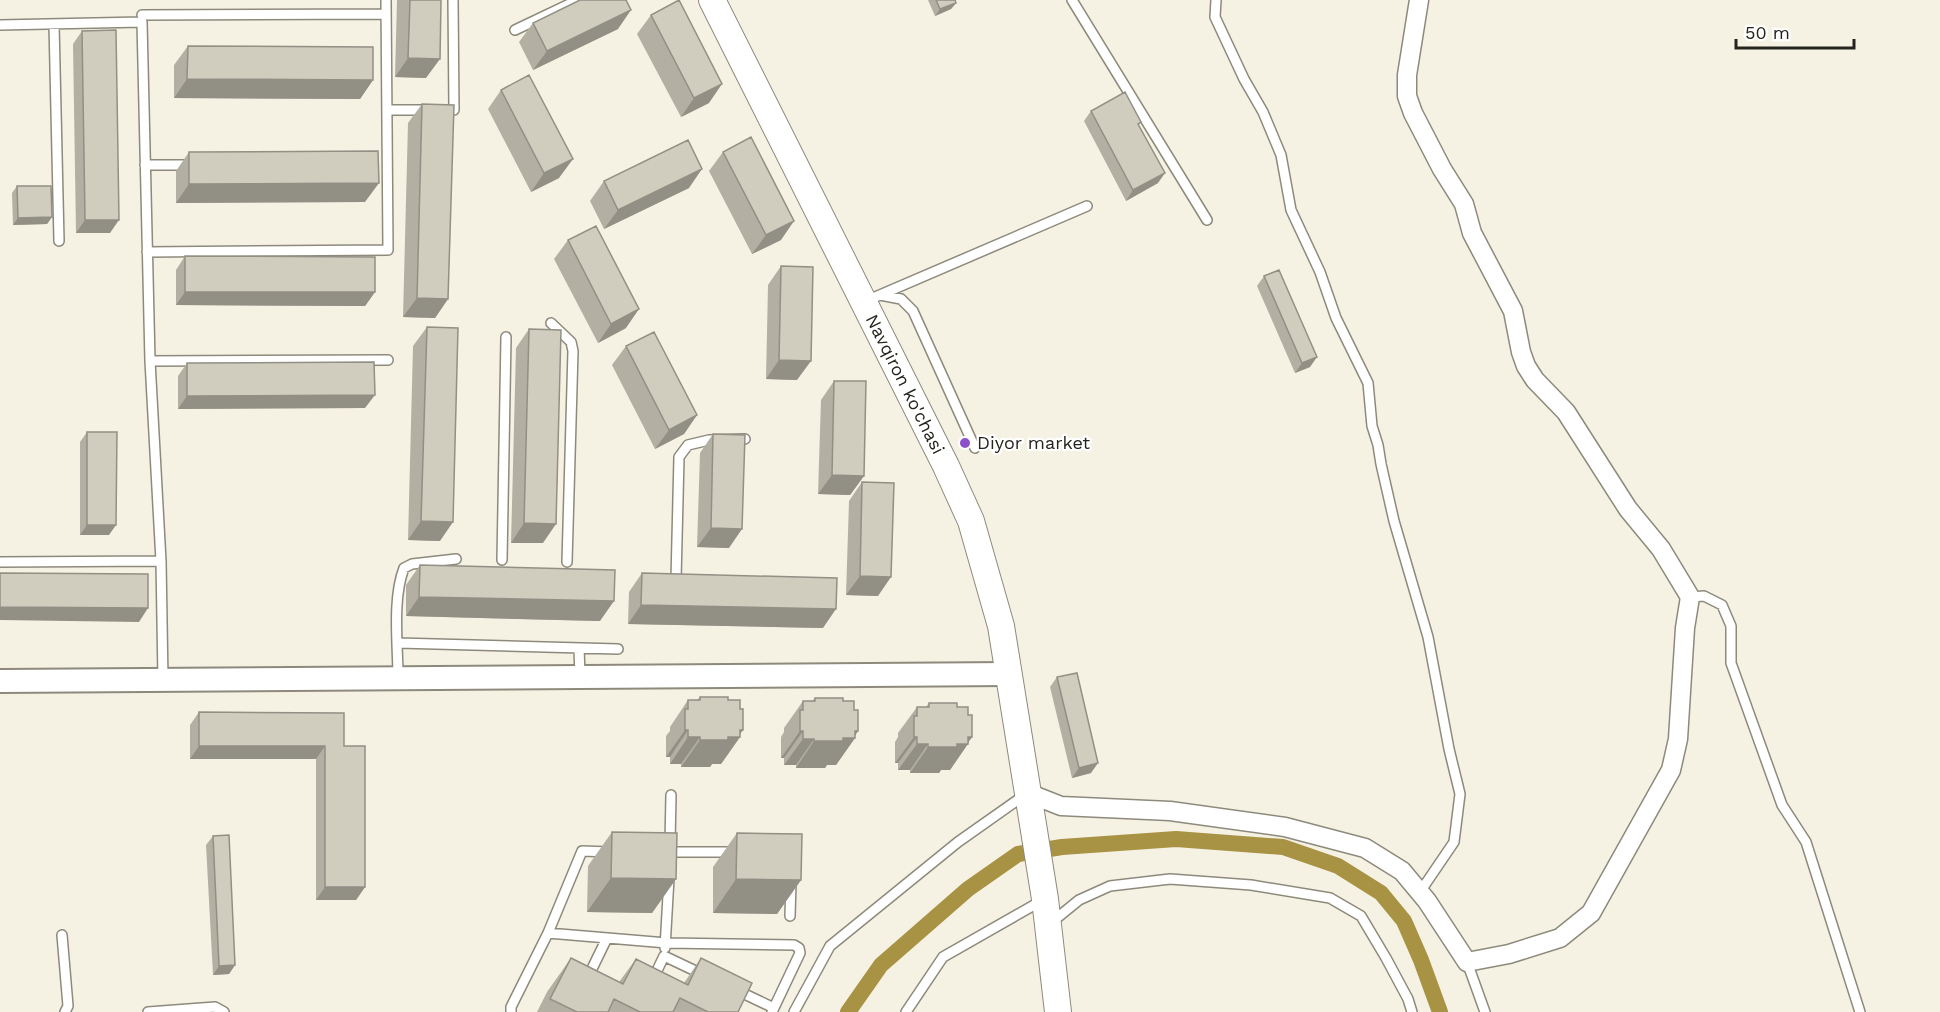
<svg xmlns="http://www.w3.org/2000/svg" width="1940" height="1012" font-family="'Work Sans',sans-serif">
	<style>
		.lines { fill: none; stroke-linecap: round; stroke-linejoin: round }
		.canal { stroke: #a89243; stroke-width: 16 }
		.service-casing { stroke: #8d8a7c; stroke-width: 12 }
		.minor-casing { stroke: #8d8a7c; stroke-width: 21 }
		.tertiary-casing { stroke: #8d8a7c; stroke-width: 26 }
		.secondary-casing { stroke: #8d8a7c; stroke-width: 28 }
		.service { stroke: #fff; stroke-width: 9 }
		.minor { stroke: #fff; stroke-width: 18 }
		.tertiary { stroke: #fff; stroke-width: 22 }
		.secondary { stroke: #fff; stroke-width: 26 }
		.wall { fill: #b3afa3 }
		.shaded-wall { fill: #928f85 }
		.building { fill: #d0ccbe; stroke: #928f85; stroke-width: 1.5 }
		.poi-dot { fill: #8d52c9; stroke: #fff; stroke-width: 2 }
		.labels { text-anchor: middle; stroke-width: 4.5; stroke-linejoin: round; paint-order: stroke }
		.street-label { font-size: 18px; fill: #24231d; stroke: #fff }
		.poi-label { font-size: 18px; fill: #24231d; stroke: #fff; text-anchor: start }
	</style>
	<rect width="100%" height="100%" fill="#f6f2e3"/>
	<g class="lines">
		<path class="canal" d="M848,1012L881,965L968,889L1018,854L1062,847L1176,839L1283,847L1338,866L1381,893L1404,921L1421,960L1440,1012"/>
		<g class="service-casing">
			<path id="service" d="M1072,0L1207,220
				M1216,0L1215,17L1244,79L1263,112L1281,155L1291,210L1320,272L1336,318L1368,383L1372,426L1378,445L1381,464L1394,521L1428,637L1449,749L1460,794L1454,842L1420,892
				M142,15L386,14
				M54,24L59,241
				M0,25L142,22L150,361L161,561L163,680
				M515,30L578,0
				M387,110H429
				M443,110H454L453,0
				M145,165H191
				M147,252L388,250L386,0
				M880,295L901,299L913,311L975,448
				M866,301L1087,206
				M551,323L571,342L573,351L567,562
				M150,361L388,360
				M502,560L506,337
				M0,562L161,561
				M676,580L679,457L688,445L709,440L745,439
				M1690,597L1704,596L1722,605L1731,626V663L1782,805L1806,842L1860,1012
				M398,643L618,649
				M579,648L580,676
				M398,678C398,645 392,599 404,568L412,564L456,559
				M670,843L671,795
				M666,852H736
				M790,916L791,882
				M1052,922L1079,900L1110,886L1170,879L1251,885L1330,898L1361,916L1386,958L1408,999L1412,1012
				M548,933L667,943L794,945L799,948L800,953L772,1012
				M62,935L68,1006L65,1012
				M665,948L669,878
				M1467,962L1485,1012
				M587,979L607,938
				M653,979L664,956L704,975
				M736,990L774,1008
				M148,1012L215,1007L224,1012
				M511,1012V1007L548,933L582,851L610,852
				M794,1012L830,946L958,842L1026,794
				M906,1012L943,957L1043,900"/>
		</g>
		<g class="minor-casing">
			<path id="minor" d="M1028,793L1061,806L1170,811L1285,827L1365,848L1402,871L1427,901L1467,962L1509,954L1560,938L1591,913L1671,770L1678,739L1685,628L1690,597L1661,549L1628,509L1566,412L1535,380L1526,366L1521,352L1513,311L1472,233L1464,204L1442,169L1413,113L1407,96V75L1419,0"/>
		</g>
		<g class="tertiary-casing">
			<path id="tertiary" d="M0,681L1009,674"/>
		</g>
		<g class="secondary-casing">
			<g id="secondary">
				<path id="s1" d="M712,0L946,466L971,521L1001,626L1045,899L1058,1012"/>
			</g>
		</g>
		<use href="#service" class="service"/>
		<use href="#minor" class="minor"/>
		<use href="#tertiary" class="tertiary"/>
		<use href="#secondary" class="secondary"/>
	</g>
	<path class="wall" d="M397,0H441L426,78L395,77Z
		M928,0H955L956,3L951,9L935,16Z
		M651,15L709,103L681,117L637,34Z
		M533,23L618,29L533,70L519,42Z
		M82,31L110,233H76L73,44Z
		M188,46L373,80L360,99L174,98V65Z
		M501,90L559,178L531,192L488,109Z
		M422,104L448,299L435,318L403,317L408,123Z
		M1091,111L1141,122L1139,125L1158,183L1126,201L1084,121Z
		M189,152L365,202L176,203V171Z
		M723,152L781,240L752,254L709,171Z
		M604,181L689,188L604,229L590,201Z
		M17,186L52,217L47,224L13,225L12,193Z
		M568,240L626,328L598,343L554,259Z
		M185,256L375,292L365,306L176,305V270Z
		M781,266L797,380L766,379L768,285Z
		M1264,276L1310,367L1295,373L1257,286Z
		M427,327L440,541L408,540L413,346Z
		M529,329L543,543H511L516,348Z
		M626,346L697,415L684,434L655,449L612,365Z
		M187,363L365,408L178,409V376Z
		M834,381L864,476L850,495L818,494L821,400Z
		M87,432L109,535H80V442Z
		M713,434L729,548L697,547L700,453Z
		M862,482L878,596L846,595L849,501Z
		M420,565L600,621L406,616V585Z
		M642,573L823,628L628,624L629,592Z
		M1057,677L1091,773L1072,778L1050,687Z
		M700,697L728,700L740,737L721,764H712L710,767H681V764H670V757H666V736L670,731V727L688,700H697Z
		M815,698L843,701L854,710L858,731L855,736V738L836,765H827L825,768H796V765H784V758H781V737L784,732V728L803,701H812Z
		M929,703L957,707L968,715L972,737L950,770H941L939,773H910V770H898V763H895V742L898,737V733L917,707H926Z
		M199,712L344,746L365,887L356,900H316V759H190V725Z
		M612,832L676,879L652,913L587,912L588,866Z
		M737,833L801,880L777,914L713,913V867Z
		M213,836L235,965L229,974L213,975L206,845Z
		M571,958L619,982L636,959L684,983L701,958L738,1012H537L547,992Z"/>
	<path class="shaded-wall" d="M956,3L951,9L935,16L940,9Z
		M631,10L618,29L533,70L547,51Z
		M408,58L440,59L426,78L395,77Z
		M187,79L373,80L360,99L174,98Z
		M722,84L709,103L681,117L694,98Z
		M573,159L559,178L531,192L544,173Z
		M702,169L689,188L604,229L618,210Z
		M1165,173L1158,183L1126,201L1133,190Z
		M379,183L365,202L176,203L189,184Z
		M52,217L47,224L13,225L18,218Z
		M85,220H119L110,233H76Z
		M794,221L781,240L752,254L766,235Z
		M185,292H375L365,306L176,305Z
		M417,298L448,299L435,318L403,317Z
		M639,309L626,328L598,343L611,324Z
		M1317,357L1310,367L1295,373L1302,363Z
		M779,360L811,361L797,380L766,379Z
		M375,395L365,408L178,409L187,396Z
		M697,415L684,434L655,449L669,430Z
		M832,475L864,476L850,495L818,494Z
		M421,521L453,522L440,541L408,540Z
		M524,523L556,524L543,543H511Z
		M87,525H116L109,535H80Z
		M711,528L742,529L729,548L697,547Z
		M860,576L891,577L878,596L846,595Z
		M419,597L614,601L600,621L406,616Z
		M641,605L836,609L823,628L628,624Z
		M0,607L148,608L139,622L0,620Z
		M685,730H688L670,757H666Z
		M740,730H743L738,737H740L721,764H712L710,767H681L700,740L728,737Z
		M800,731H803L784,758H781Z
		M855,731H858L853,738H855L836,765H827L825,768H796L814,741L843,738Z
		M688,737H700L681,764H670Z
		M914,737H917L898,763H895Z
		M968,737H972L967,744H968L950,770H941L939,773H910L928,747L957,744Z
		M803,739H814L796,765H784Z
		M917,744H928L910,770H898Z
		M199,746H325L316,759H190Z
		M1098,763L1091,773L1072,778L1079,768Z
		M611,878L676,879L652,913L587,912Z
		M736,879L801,880L777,914L713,913Z
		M325,887H365L356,900H316Z
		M235,965L229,974L213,975L219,966Z"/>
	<path class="building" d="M410,0H441L440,59L408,58Z
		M580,0H626L631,10L547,51L533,23Z
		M679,0L722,84L694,98L651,15Z
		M936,0H955L956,3L940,9Z
		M116,30L119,220H85L82,31Z
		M188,46L373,47V80L187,79Z
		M529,75L573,159L544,173L501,90Z
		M1125,92L1141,122L1138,124L1165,173L1133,190L1091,111Z
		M422,104L454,105L448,299L417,298Z
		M751,137L794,221L766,235L723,152Z
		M688,140L702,169L618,210L604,181Z
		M378,151L379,183L189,184V152Z
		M17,186H51L52,217L18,218Z
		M596,226L639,309L611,324L568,240Z
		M185,256L375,257V292H185Z
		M781,266L813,267L811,361L779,360Z
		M1279,270L1317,357L1302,363L1264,276Z
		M427,327L458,328L453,522L421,521Z
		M529,329L561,330L556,524L524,523Z
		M654,332L697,415L669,430L626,346Z
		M374,362L375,395L187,396V363Z
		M834,381H866L864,476L832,475Z
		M87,432H117L116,525H87Z
		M713,434L745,435L742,529L711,528Z
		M862,482L894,483L891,577L860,576Z
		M420,565L615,570L614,601L419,597Z
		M0,573L148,574V608L0,607Z
		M642,573L837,578L836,609L641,605Z
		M1077,673L1098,763L1079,768L1057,677Z
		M700,697H728V700H740V709H743V730H740V737H728V740H700V737H688V730H685V709H688V700H700Z
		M815,698H843V701H854V710H858V731H855V738H843V741H814V739H803V731H800V710H803V701H815Z
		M929,703H957V707H968V715H972V737H968V744H957V747H928V744H917V737H914V716H917V707H929Z
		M199,712L344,713V746H365V887H325V746H199Z
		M612,832L677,833L676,879L611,878Z
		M737,833L802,834L801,880L736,879Z
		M229,835L235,965L219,966L213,836Z
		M571,958L623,984L636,959L688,985L701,958L752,983L738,1012H708L680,998L673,1012H640L614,999L608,1012H577L550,999Z"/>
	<circle class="poi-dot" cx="965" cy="443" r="6"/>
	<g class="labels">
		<g class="street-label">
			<text dy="6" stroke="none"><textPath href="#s1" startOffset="430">Navqiron ko'chasi</textPath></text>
		</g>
		<g class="poi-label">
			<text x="977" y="449">Diyor market</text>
		</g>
	</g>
	<path d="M1736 39v9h118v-9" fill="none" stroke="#24231d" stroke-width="3"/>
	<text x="1745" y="39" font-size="18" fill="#24231d" stroke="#ffffff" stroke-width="4.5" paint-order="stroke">50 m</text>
</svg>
